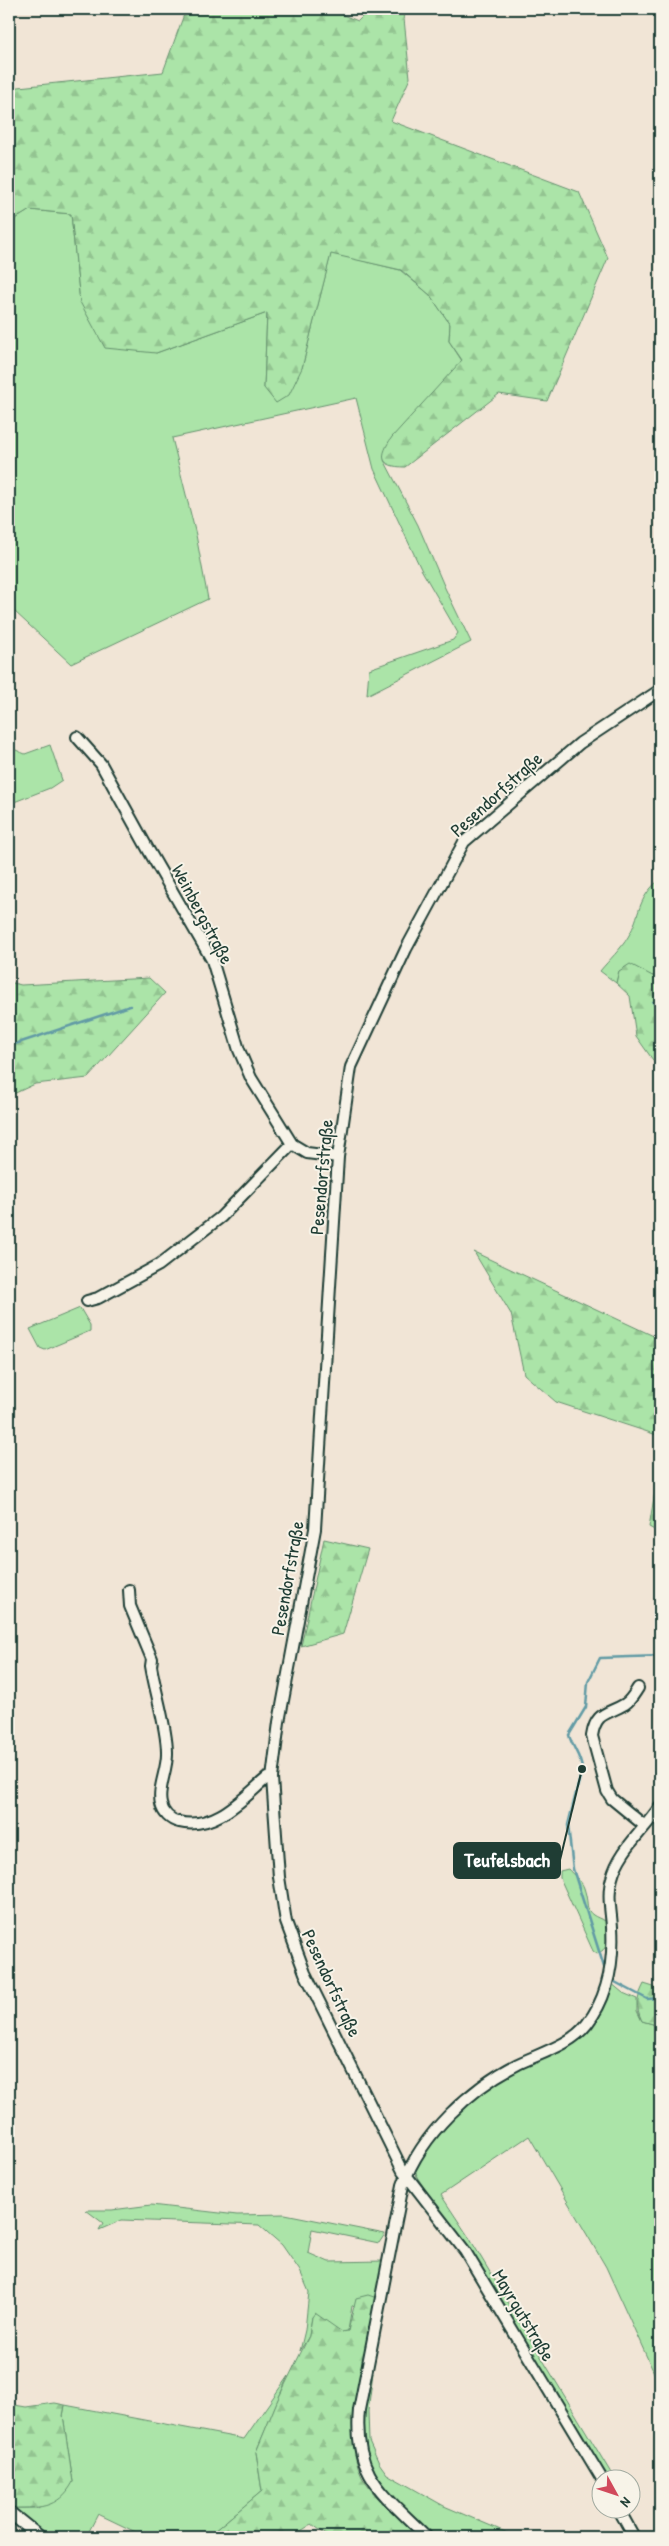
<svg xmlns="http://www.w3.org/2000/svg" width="669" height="2546" font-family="'Patrick Hand',sans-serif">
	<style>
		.green { fill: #abe4a8; stroke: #65906e }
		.forest { fill: url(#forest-firs); stroke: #65906e }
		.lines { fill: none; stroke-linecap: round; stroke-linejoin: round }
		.stream { stroke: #629ba5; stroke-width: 2.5 }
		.minor-casing { stroke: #1f3d34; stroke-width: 14 }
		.tertiary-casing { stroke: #1f3d34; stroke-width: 15 }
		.minor { stroke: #f7f3e8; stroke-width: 10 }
		.tertiary { stroke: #f7f3e8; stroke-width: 11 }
		.labels { text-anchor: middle; stroke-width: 4; stroke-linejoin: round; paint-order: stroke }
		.street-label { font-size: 19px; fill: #1f3d34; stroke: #f7f3e8 }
		.leader { fill: none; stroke: #1f3d34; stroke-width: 2 }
		.callout-dot { fill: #1f3d34; stroke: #f7f3e8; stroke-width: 2 }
		.callout { fill: #1f3d34; stroke: #1f3d34; stroke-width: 2 }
		.callout-label { font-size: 20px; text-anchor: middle; font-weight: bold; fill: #fff }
	</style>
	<defs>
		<pattern id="forest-firs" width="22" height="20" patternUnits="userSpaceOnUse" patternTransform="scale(1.25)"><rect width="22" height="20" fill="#abe4a8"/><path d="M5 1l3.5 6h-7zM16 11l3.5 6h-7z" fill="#93c491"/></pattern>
	</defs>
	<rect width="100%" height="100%" fill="#f1e5d6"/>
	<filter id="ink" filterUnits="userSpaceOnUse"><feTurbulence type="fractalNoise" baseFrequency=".02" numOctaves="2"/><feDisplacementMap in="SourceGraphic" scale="10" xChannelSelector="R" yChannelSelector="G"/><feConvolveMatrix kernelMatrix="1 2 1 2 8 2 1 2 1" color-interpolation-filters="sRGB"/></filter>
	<g filter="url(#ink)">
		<path class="green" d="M30,210L71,214L80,302L156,353L267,313L264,388L302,368L331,253L400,270L430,295L450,324L449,341L462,361L428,399L384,460L418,525L445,588L471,642L367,695L369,669L453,640L458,633L421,569L374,469L356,398L172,438L196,535L208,599L71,664L14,611L9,605V223Z
			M50,745L62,780L50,788L9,804V747L25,754Z
			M660,879V980L655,976L619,971L616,983L600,971C609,960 621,949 628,937C642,913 635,901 660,879Z
			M80,1308L90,1325V1331L45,1350L40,1348L30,1329Z
			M568,1869C573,1875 582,1881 584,1888C591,1909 581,1912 606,1921C612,1933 610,1948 597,1954L593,1951L560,1878V1871Z
			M611,1983L623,1993L637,1999V2011L642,2021L660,2026V2386L606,2267L529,2136L441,2195L470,2239L614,2478H605L441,2213L417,2177L415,2168L420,2158L453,2118L497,2081L576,2039Z
			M151,2205L237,2215L285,2214L385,2234L379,2243L312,2229L308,2253L329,2262L384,2261L377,2298L352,2306L348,2331L342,2332L312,2317L309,2336L300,2351L305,2330L309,2292L300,2271L282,2245L259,2225L122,2220L99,2230L103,2223L86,2210H112Z
			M373,2373L368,2411L369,2441L379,2463L387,2474L444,2506L517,2537H433C398,2503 353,2469 363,2413C365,2400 370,2386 373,2373Z
			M288,2376L256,2452L262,2491L207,2537H146L98,2514L86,2537H47L9,2508H38L73,2482L63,2416L65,2405L244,2439Z"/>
		<path class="forest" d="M186,9H328L358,21L370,9H403L410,78L391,121L579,192L608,258L547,401L499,394L405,467C379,467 379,456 392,437L462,360L449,341L450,324L430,295L401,270L331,254L302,368L289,395L276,403L264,388L267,313L156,353L105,348L80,302L71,214L30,210L9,223V88L163,72Z
			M630,964L660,980V1070L636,1036L630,996L616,983L619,971Z
			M149,978L165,993L88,1078L35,1084L9,1096V982L21,985Z
			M474,1252L660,1339V1436L556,1402L524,1374L511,1314Z
			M660,1462V1533L649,1527Z
			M324,1539L368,1549L343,1634L301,1646Z
			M644,1984L660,1989V2026L642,2021C635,2006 637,1998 644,1984Z
			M368,2295L377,2298C367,2346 339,2432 362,2477C375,2500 401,2519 420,2537H329L312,2524L291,2537H207L262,2491L256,2452L278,2399L309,2336L312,2317L315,2313L342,2332L348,2331L356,2298Z
			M55,2403L65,2405L63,2416L73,2482C58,2510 37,2508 9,2508V2404L26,2407Z"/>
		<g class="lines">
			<path class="stream" d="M653,1002L660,1012
				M9,1046L130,1006
				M605,1970L573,1869L568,1825L582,1769C581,1756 572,1747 569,1735L586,1707L588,1682L600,1658L660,1656
				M613,1981L647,1999L660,1998"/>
			<g class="minor-casing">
				<path id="minor" d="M77,737L101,764L149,851L212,960L239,1050L251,1078L292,1144L307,1153L338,1157
					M87,1301L98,1298L159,1265L221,1217L292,1144
					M129,1590L130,1606L152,1659L151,1666C155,1691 167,1728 167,1752C168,1769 157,1788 161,1804C163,1813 170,1820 179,1822C215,1831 243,1798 267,1778H272
					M638,1688C634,1694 631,1700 625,1704C607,1715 596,1711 592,1736L607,1791L612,1799L645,1826
					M602,2479L465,2251L403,2171L305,1973L286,1922L279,1877L272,1778L279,1722L315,1529L338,1157L351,1067L406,949L464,842L580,743L660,690
					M618,2508L634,2537
					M427,2537C384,2494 353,2477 359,2410L403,2185C421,2134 471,2088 518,2064C541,2053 571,2045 587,2024C608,1997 614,1961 612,1927C611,1911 607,1894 612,1878C619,1850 645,1830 660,1806"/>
			</g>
			<g class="tertiary-casing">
				<path id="tertiary" d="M9,2512L40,2537"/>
			</g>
			<use href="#minor" class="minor"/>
			<use href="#tertiary" class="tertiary"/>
		</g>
	</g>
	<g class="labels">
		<g class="street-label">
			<text transform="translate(496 794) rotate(-42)" y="7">Pesendorfstraße</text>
			<text transform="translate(203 914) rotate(62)" y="7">Weinbergstraße</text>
			<text transform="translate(321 1177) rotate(-85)" y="7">Pesendorfstraße</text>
			<text transform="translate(287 1578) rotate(-80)" y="7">Pesendorfstraße</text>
			<text transform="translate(332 1983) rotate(65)" y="7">Pesendorfstraße</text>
			<text transform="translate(524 2315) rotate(59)" y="7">Mayrgutstraße</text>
		</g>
	</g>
	<path class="leader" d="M582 1769L560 1860"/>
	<circle class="callout-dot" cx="582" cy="1769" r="5"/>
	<rect class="callout" x="454" y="1843" width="106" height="35" rx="5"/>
	<g class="callout-label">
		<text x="507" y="1867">Teufelsbach</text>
	</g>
	<rect width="669" height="2546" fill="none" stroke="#f7f3e8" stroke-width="30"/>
	<rect x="15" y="15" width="639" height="2516" fill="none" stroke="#1f3d34" stroke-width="2" filter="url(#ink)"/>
	<g transform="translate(616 2494) rotate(130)"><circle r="24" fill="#f7f3e8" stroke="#a1aaa0"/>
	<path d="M0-4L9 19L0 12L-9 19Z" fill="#d1495b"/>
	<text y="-8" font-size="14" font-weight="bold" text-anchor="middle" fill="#1f3d34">N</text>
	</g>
</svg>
